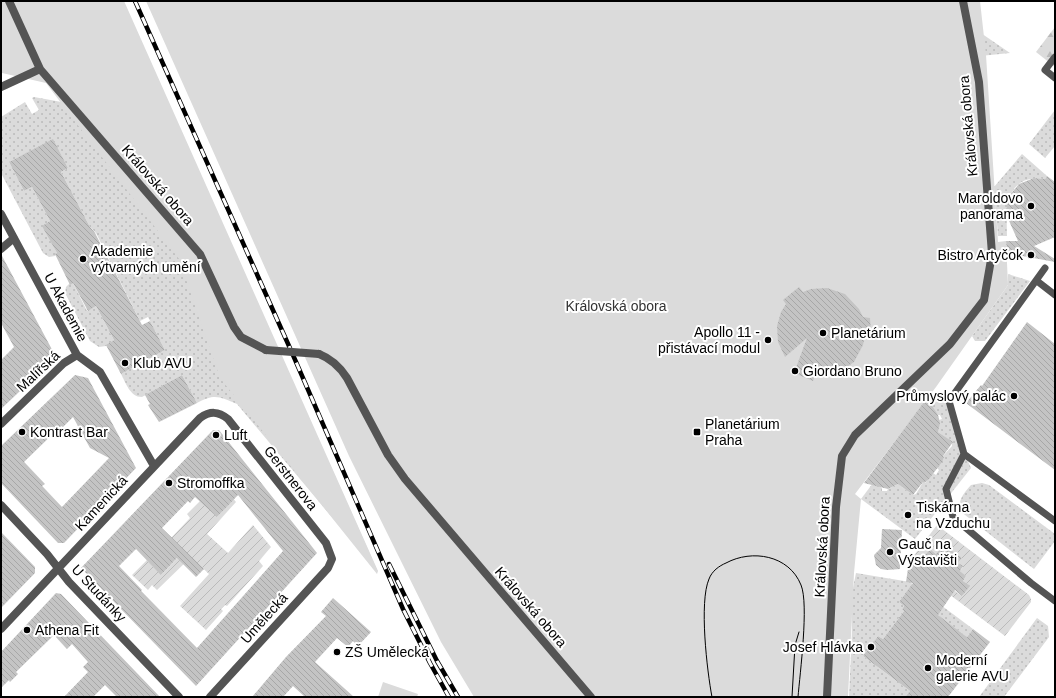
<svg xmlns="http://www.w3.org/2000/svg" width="1056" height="698" font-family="Helvetica,sans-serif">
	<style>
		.grass { fill: url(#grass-dots) }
		.forest { fill: url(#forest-firs) }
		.park { fill: #dbdbdb }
		.garden { fill: url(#garden-furrows) }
		.building { fill: url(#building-back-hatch); fill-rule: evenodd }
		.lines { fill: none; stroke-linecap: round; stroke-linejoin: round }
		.lane { stroke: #545454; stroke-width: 7 }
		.street { stroke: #545454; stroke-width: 8 }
		.tram { stroke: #000; stroke-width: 1 }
		.rail-casing { stroke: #000; stroke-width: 4.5 }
		.rail { stroke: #fff; stroke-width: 3; stroke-dasharray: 9; stroke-linecap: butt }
		.street-bridge { stroke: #545454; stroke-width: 8 }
		.poi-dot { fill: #000; stroke: #fff; stroke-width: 1.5 }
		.labels { text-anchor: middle; stroke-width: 4; stroke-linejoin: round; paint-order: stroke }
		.street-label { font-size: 14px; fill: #000; stroke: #fff }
		.poi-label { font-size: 14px; fill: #000; stroke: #fff; text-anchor: start }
		.park-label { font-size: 14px; fill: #323232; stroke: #fff }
	</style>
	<defs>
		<pattern id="grass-dots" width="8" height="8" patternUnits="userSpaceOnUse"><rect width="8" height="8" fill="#dbdbdb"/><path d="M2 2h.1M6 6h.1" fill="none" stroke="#bababa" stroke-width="1.8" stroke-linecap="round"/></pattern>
		<pattern id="forest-firs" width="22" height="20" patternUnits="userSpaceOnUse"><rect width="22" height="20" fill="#dbdbdb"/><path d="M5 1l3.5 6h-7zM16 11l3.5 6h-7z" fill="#bababa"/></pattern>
		<pattern id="garden-furrows" width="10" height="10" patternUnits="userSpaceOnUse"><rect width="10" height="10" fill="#dbdbdb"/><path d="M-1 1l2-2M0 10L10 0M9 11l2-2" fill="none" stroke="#bababa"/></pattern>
		<pattern id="building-back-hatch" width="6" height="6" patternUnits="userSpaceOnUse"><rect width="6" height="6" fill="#c4c4c4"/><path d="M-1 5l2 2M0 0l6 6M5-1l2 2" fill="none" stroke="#a7a7a7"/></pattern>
	</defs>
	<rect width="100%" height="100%" fill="#fff"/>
	<path class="grass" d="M975,29L1010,53L980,56Z
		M34,97L67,103L284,362L378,572L237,404C220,397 215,393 197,403L182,375L142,397C130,397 126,383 121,374L165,350L148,317L140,321L96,233L90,227L61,172L68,168L53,140L9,162L24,191L32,187L50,221L43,226L57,253L55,256L49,257L43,253L1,173V117L25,102L32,114L39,110L32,98Z
		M1055,110V146L1045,158L1029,144Z
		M1022,154L1047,176L1045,179C1006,174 1006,206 1007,236H998L994,187Z
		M1008,274L1030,281L985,341H975L972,336L1008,285Z
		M70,283H73L87,311L96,306L114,340L106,346L99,347L90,341L65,293L66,287Z
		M942,391L958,439L971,468L915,539L861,499L873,483L882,488V491H887L888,489L898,484L913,495L916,494L923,482L925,483L933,473L936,475L939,470L937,468L944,457L943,456L952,446V442L938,432L939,420L942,419L940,415H938L930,407Z
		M982,483L989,485L1055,534V541L1034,569L960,511C958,499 964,493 971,485Z
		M856,573L910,582L973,629L967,637L927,607L905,594L899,602L904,606L902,610L904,611L883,639L878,636L863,656L910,691L905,697H849L852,630L851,598Z
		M1037,618L1048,626L1049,637L1004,697H979Z"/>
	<path class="forest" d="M1055,27V67L1036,52Z"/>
	<path class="park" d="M1,1H124L378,571L377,574L220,378L179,259L46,83L2,73Z
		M146,1H980L986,55L998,242L1006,241L1008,285L936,387L855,494L861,499L854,573L848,697H474L441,642L349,456Z
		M383,682L418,694L417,697H378Z"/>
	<path class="garden" d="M219,481L236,502L207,534L228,553L253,525L271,547L259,561L263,566L227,606L225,605L221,609L223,611L206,630L180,606L209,574L191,557L157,590L152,585L148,590L132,575L147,560L161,575L184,551L171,538L190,518L187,514L200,501L217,517L227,506Z
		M937,525L1029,595L1031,599V602L1005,636L926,577L944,583L962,596L969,586L963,581L966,576L960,571L963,567L958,563L962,558L940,549L936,554L930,549L922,559L915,554Z"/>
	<path class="building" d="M53,139L68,168L61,172L90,227L95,233L142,325L150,321L165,350L121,374L106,345L114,340L96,306L88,311L73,283L70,285L55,254L57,253L42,226L50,221L32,187L24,191L9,162Z
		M1047,176L1055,182V237L1034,246L1055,259V262L1007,253L1006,241H1018L1006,214L1008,197L1019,184L1034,178L1045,179Z
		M1,254L56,357L1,409V360L14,347L1,323Z
		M799,287L803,292L811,289L827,288L845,294L859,309L863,317L870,318L871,332L865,335L863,345L854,362L838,373L823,376H815L813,381L794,373L807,338L785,357L778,342L777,326L781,312L786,304L783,300Z
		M1027,322L1055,344V470L966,403L981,385L982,386Z
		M75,375L88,378L136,468L64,543H58L1,483V446ZM73,417L90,448L109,458L62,507L42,486L45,484L24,462L61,426L63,427Z
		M182,375L197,403L159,422L148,405L150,404L145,395Z
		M927,398L938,415L940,423L938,432L953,442L943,456L944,457L942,462L929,479L924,483L923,482L913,495L898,484L888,489L864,483Z
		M213,430H219L317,553L196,686L81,568ZM238,495L283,551L197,648L141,591L142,590L119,566L136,549L161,575L177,558L196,577L204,569L162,528L188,501L190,503L195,497L217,517Z
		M882,529L902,530L900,569L887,570L881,569L876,565L874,555L881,548Z
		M1,532L35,567V573L1,608Z
		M948,548L962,558L958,563L963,566L960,571L966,576L963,581L970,586L962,596L955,590L938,615L967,637L973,629L990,642L948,697H905L910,691L863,656L878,636L883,639L904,611L902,610L904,606L899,602L913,583L906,582L909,562L915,554L922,559L930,549L936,554L940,549L945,552Z
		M56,593L61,594L160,697H117L105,685L93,697H64L88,672L83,667L88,662L72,644L67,649L54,635L16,672L18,674L10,682L9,680L1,688V652Z
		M333,598L371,632L358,646L353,641L348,647L337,638L315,662L354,697H305L293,686L283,697H252L286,657L326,616L321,612Z"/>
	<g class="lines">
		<path class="lane" d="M1055,57L1045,70L1055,78
			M1037,281L1055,295
			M964,454L949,401L1045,268
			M1055,521L964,454L946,489L953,517L1031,583L1055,601"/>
		<path class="street" d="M9,1L40,69L200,254L234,327L241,337L266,350
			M1,87L40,69
			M1,214L77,355L100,372L154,466
			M1,249L14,238
			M319,354C332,359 340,367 347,378L388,455L405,479L591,697
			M1,424L64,363L77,355
			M1,505L47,554L69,582L179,697
			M1,629L200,418C210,411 218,411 228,419L326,543L332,559L328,568L210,697
			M827,697L836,507L842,456L855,435L950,344L984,300L992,254L979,82L963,1"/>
		<path class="tram" d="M712,697C707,671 699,602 709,579C712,571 719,566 726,563C752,549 789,555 801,585C809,604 800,673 798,697
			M792,697L795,645L799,632"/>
		<g class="rail-casing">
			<path id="rail" d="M135,1L293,355L403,609L430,663L449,697
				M389,564L437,661L458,697"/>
		</g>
		<use href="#rail" class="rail"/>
		<path class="street-bridge" d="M266,350L319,354"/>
	</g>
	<g class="poi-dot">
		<circle cx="1031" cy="206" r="4"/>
		<circle cx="1031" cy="255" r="4"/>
		<circle cx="83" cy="259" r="4"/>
		<circle cx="823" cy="333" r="4"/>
		<circle cx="768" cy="340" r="4"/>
		<circle cx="125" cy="363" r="4"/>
		<circle cx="795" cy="371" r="4"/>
		<circle cx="1014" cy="396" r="4"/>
		<circle cx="22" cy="432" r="4"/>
		<rect x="693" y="428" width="8" height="8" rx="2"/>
		<circle cx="216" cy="435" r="4"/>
		<circle cx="169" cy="483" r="4"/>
		<circle cx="908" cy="515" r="4"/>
		<circle cx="890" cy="552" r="4"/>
		<circle cx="27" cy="630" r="4"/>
		<circle cx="871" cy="647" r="4"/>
		<circle cx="337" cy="652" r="4"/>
		<circle cx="928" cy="668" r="4"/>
	</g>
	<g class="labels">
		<g class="street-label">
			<text transform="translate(968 126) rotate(-95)" y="5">Královská obora</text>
			<text transform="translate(158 185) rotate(49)" y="5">Královská obora</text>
			<text transform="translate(66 307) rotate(62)" y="5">U Akademie</text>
			<text transform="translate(38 371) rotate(-43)" y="5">Malířská</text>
			<text transform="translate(291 478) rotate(52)" y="5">Gerstnerova</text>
			<text transform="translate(101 503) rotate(-47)" y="5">Kamenická</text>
			<text transform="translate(822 547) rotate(-87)" y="5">Královská obora</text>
			<text transform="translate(99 593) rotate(47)" y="5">U Studánky</text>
			<text transform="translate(531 607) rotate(49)" y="5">Královská obora</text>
			<text transform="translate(264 618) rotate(-48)" y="5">Umělecká</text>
		</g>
		<g class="poi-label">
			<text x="1023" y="203" text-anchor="end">Maroldovo<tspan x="1023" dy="16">panorama</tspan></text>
			<text x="91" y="256">Akademie<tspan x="91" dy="16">výtvarných umění</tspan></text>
			<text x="1023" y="260" text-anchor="end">Bistro Artyčok</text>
			<text x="760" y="337" text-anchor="end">Apollo 11 -<tspan x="760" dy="16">přistávací modul</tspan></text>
			<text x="831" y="338">Planetárium</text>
			<text x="133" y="368">Klub AVU</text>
			<text x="803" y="376">Giordano Bruno</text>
			<text x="1006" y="401" text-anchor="end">Průmyslový palác</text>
			<text x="705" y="429">Planetárium<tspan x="705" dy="16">Praha</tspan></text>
			<text x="30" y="437">Kontrast Bar</text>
			<text x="224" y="440">Luft</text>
			<text x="177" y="488">Stromoffka</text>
			<text x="916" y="512">Tiskárna<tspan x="916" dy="16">na Vzduchu</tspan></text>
			<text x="898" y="549">Gauč na<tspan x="898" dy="16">Výstavišti</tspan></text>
			<text x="35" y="635">Athena Fit</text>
			<text x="863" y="652" text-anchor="end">Josef Hlávka</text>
			<text x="345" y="657">ZŠ Umělecká</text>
			<text x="936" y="665">Moderní<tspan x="936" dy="16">galerie AVU</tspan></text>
		</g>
		<g class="park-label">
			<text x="616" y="311">Královská obora</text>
		</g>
	</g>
	<rect width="1056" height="698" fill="none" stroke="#000000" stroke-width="4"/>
</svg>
